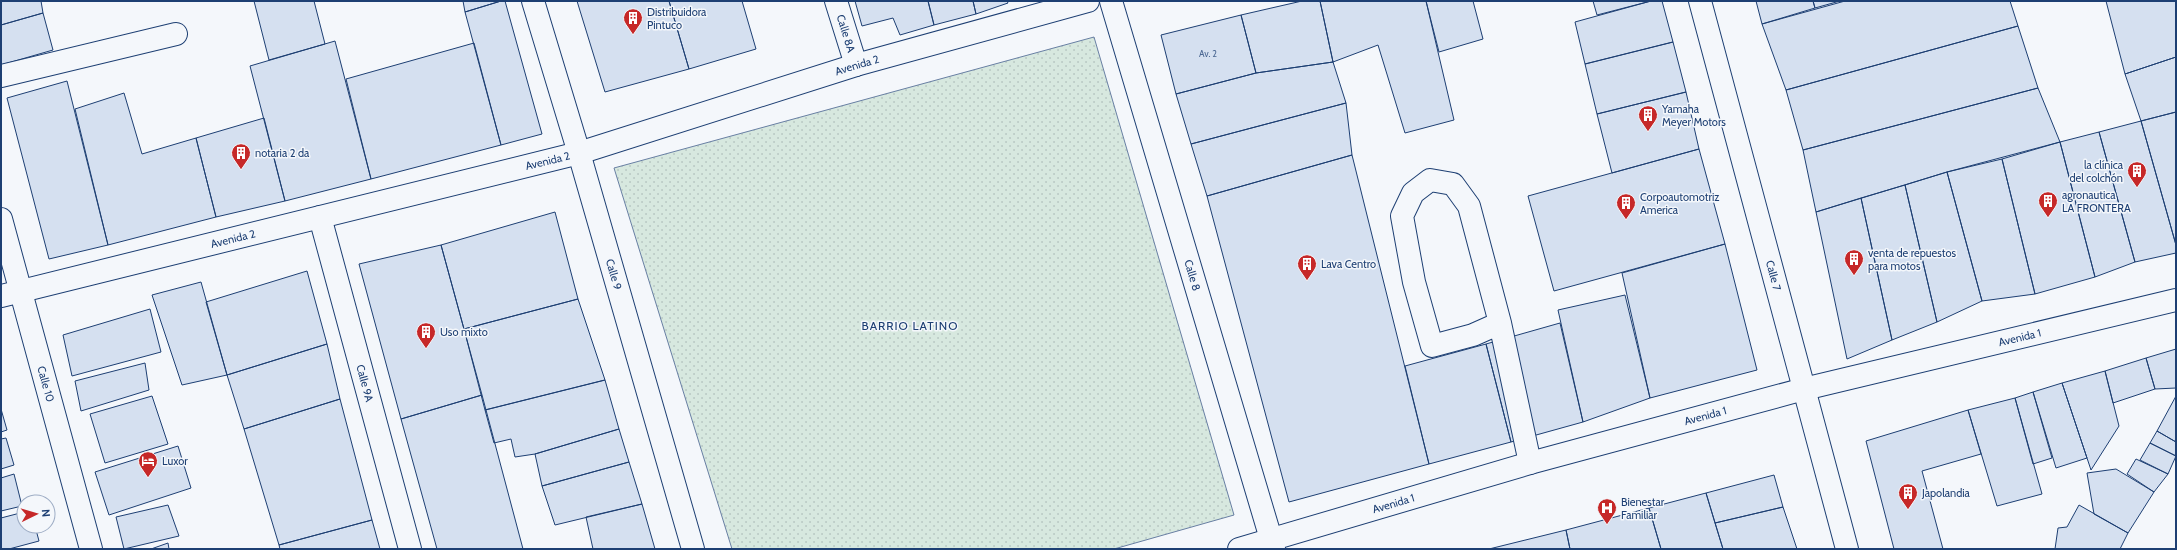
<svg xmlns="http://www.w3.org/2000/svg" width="2177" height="550" font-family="Cabin,sans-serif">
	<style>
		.green { fill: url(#green-dots); stroke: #687fa3 }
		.building { fill: #d5e0f0; stroke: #1d3f73 }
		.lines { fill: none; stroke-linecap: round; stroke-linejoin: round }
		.minor-casing { stroke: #1d3f73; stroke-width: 24 }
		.minor { stroke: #f4f7fb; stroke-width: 22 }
		.labels { text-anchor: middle; stroke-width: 3; stroke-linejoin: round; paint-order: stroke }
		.number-label { font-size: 9px; fill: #4b6792 }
		.poi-label { font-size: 11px; fill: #1d3f73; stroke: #f4f7fb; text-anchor: start }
		.street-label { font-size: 11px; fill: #1d3f73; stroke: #f4f7fb }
		.neighbourhood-label { font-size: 12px; letter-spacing: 1px; fill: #1d3f73; stroke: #f4f7fb }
	</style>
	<defs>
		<pattern id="green-dots" width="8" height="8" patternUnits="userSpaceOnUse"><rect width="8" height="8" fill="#d7e8df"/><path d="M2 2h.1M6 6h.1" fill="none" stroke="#b8c8c3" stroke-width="1.8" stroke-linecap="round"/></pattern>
	</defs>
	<rect width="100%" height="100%" fill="#f4f7fb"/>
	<path class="green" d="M1094,37L1234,515L1114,549H732L614,168Z"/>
	<path class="building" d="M1,1H41L43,13L1,25Z
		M254,1H314L325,44L269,60Z
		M463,1H501L465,12Z
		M501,1H505L542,134L501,145L465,12Z
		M577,1H669L689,69L605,92Z
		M669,1H742L756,49L689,69Z
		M855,1H928L934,25L900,35L893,18L862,26Z
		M928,1H973L976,14L934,25Z
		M973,1H1007L1008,3L976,14Z
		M1302,1H1320L1333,62L1256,73L1241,15Z
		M1320,1H1426L1454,120L1405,133L1378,45L1333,62Z
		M1426,1H1473L1483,39L1439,52Z
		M1593,1H1651L1597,15Z
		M1651,1H1662L1673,42L1585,64L1575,22Z
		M1756,1H1813L1815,8L1762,24Z
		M1813,1H1840L1815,8Z
		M1845,1H2010L2018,26L1786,90L1762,24Z
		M2106,1H2176V57L2125,74Z
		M43,13L53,50L1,65V25Z
		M1241,15L1256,73L1176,94L1161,35Z
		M2018,26L2038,88L1803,150L1786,90Z
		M335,41L371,179L285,201L250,66Z
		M1673,42L1686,92L1597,114L1585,64Z
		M474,43L501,145L371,179L346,79Z
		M2176,57V112L2141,121L2125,74Z
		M1333,62L1346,103L1191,144L1176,94L1256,73Z
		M67,81L108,245L49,259L7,98Z
		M2038,88L2060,142L1947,172L1816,212L1803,150Z
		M1686,92L1699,149L1612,173L1597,114Z
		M124,93L142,154L196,138L216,217L108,245L75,109Z
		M1346,103L1352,155L1207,196L1191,144Z
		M2176,112V245L2141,121Z
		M264,118L285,201L216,217L196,138Z
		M2141,121L2176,245V253L2135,262L2099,132Z
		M2099,132L2135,262L2095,277L2060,142Z
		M2060,142L2095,277L2035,294L2002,159Z
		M1699,149L1725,244L1554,291L1528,196Z
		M1352,155L1429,464L1289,502L1207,196Z
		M2002,159L2035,294L1982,301L1947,172Z
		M1947,172L1982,301L1937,322L1905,185Z
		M1905,185L1937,322L1892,340L1861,198Z
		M1861,198L1892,340L1847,359L1816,212Z
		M555,212L578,299L464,329L441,245Z
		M1725,244L1757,370L1650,398L1622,273Z
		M441,245L482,395L401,419L359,264Z
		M307,271L327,344L227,375L206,302Z
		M201,282L227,375L182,385L152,295Z
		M1625,295L1650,398L1583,422L1558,310Z
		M578,299L605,380L485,410L464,329Z
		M150,309L161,352L72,376L63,335Z
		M1560,323L1583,422L1511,442L1486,344Z
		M327,344L340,399L244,429L227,375Z
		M1486,344L1511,442L1429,464L1405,366Z
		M2176,349V388L2155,389L2146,358Z
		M2146,358L2155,389L2113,403L2105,371Z
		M145,363L149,390L81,411L75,381Z
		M2105,371L2119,426L2091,470L2062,383Z
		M605,380L619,429L535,454L515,457L511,439L494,443L485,410Z
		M2062,383L2087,458L2056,468L2033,392Z
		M2033,392L2052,458L2033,464L2015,398Z
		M482,395L523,549H437L401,419Z
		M152,396L168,444L105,463L90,414Z
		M2176,396V442L2157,431Z
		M2015,398L2042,494L1997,506L1968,410Z
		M340,399L372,520L279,545L244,429Z
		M1,409L7,430L1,432Z
		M1968,410L1981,454L1922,471L1943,549H1894L1866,441Z
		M619,429L629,462L542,486L535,454Z
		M2157,431L2176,442V456L2150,443Z
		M6,438L14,465L1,469V439Z
		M2150,443L2176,456L2168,474L2140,460Z
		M178,446L191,488L109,515L95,472Z
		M2136,459L2168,474L2154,492L2127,474Z
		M629,462L642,504L555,525L542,486Z
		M2116,469L2154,492L2128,533L2094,514L2087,473Z
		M14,474L22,506L1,511V478Z
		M1774,475L1783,507L1715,523L1706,493Z
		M1706,493L1723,549H1661L1649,508Z
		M642,504L655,549H593L586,517Z
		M168,505L179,536L124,549L116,517Z
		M2079,505L2128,533L2120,549H2055L2058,528L2067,527Z
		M1783,507L1797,549H1723L1715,523Z
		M1649,508L1661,549H1570L1566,530Z
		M24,512V526H35L39,541L9,549H1V518Z
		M372,520L380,549H280L279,545Z
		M1566,530L1570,549H1489Z
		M168,543L169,549H151Z"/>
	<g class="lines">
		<g class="minor-casing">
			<g id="minor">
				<path id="s1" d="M533,1L579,153L693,549"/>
				<path id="s2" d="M836,1L856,65"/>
				<path id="s3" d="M1111,1L1274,549"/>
				<path id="s4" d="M1700,1L1847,549"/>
				<path d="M1,76L176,34"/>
				<path id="s5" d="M320,217L410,549"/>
				<path id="s6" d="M1,219L91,549"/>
				<path id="s7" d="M1,296L579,153L856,65L1088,1"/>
				<path d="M1500,323L1473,335L1432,346L1414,282L1402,216L1413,193L1430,180L1453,184L1469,206L1500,323L1530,463"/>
				<path id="s8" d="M1239,549L1530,463L1804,389L2176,300"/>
			</g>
		</g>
		<use href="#minor" class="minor"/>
	</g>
	<defs>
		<g id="building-pin" transform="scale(1)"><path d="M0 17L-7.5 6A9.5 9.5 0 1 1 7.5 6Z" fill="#c62828" stroke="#f4f7fb"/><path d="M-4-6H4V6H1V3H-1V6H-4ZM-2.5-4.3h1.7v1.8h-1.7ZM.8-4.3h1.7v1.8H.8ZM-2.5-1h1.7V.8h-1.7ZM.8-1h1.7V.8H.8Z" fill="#fff"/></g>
		<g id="hotel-pin" transform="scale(1)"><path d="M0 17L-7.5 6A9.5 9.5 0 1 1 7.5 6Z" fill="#c62828" stroke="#f4f7fb"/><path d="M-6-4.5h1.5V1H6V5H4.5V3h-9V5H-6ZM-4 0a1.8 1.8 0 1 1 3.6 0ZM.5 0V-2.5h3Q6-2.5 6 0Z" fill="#fff"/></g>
		<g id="hospital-pin" transform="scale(1)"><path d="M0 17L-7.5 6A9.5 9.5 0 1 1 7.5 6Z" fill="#c62828" stroke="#f4f7fb"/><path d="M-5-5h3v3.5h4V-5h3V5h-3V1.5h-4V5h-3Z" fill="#fff"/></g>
	</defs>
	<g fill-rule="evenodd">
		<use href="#building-pin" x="633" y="18"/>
		<use href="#building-pin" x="1648" y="115"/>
		<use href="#building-pin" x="241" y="153"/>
		<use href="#building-pin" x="2137" y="171"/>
		<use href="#building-pin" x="2048" y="201"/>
		<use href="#building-pin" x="1626" y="203"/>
		<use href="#building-pin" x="1854" y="259"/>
		<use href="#building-pin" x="1307" y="264"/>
		<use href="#building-pin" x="426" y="332"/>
		<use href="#hotel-pin" x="148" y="461"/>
		<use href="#building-pin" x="1908" y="493"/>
		<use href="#hospital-pin" x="1607" y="508"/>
	</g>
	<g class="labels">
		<g class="number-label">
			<text x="1208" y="57">Av. 2</text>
		</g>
		<g class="poi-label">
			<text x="647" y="16">Distribuidora<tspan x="647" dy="13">Pintuco</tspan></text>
			<text x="1662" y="113">Yamaha<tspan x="1662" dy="13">Meyer Motors</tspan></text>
			<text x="255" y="157">notaria 2 da</text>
			<text x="2123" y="169" text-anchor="end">la clínica<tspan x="2123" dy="13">del colchón</tspan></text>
			<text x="2062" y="199">agronautica<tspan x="2062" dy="13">LA FRONTERA</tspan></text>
			<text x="1640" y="201">Corpoautomotriz<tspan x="1640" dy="13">America</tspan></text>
			<text x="1868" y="257">venta de repuestos<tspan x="1868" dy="13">para motos</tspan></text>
			<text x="1321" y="268">Lava Centro</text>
			<text x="440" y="336">Uso mixto</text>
			<text x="162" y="465">Luxor</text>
			<text x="1922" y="497">Japolandia</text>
			<text x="1621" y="506">Bienestar<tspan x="1621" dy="13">Familiar</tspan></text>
		</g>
		<g class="street-label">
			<text dy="4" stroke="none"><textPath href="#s2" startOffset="34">Calle 8A</textPath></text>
			<text dy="4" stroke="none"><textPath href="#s7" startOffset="887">Avenida 2</textPath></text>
			<text dy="4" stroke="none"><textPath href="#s7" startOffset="563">Avenida 2</textPath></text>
			<text dy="4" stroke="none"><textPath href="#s7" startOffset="239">Avenida 2</textPath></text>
			<text dy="4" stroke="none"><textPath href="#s1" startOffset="285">Calle 9</textPath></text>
			<text dy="4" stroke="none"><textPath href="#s3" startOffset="286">Calle 8</textPath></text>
			<text dy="4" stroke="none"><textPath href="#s4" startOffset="284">Calle 7</textPath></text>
			<text dy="4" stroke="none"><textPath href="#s8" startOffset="809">Avenida 1</textPath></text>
			<text dy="4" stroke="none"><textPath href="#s5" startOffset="172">Calle 9A</textPath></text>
			<text dy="4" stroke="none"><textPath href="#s6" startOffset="171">Calle 10</textPath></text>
			<text dy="4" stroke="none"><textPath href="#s8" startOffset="485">Avenida 1</textPath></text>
			<text dy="4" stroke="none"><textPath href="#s8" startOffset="161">Avenida 1</textPath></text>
		</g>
		<g class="neighbourhood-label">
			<text x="910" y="330">BARRIO LATINO</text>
		</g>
	</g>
	<rect width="2177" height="550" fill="none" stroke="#1d3f73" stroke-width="4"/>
	<g transform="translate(36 514) rotate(85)"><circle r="19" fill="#f4f7fb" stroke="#9eadc5"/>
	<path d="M0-3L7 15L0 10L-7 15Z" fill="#c62828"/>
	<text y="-6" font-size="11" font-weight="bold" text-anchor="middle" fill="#1d3f73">N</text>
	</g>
</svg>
